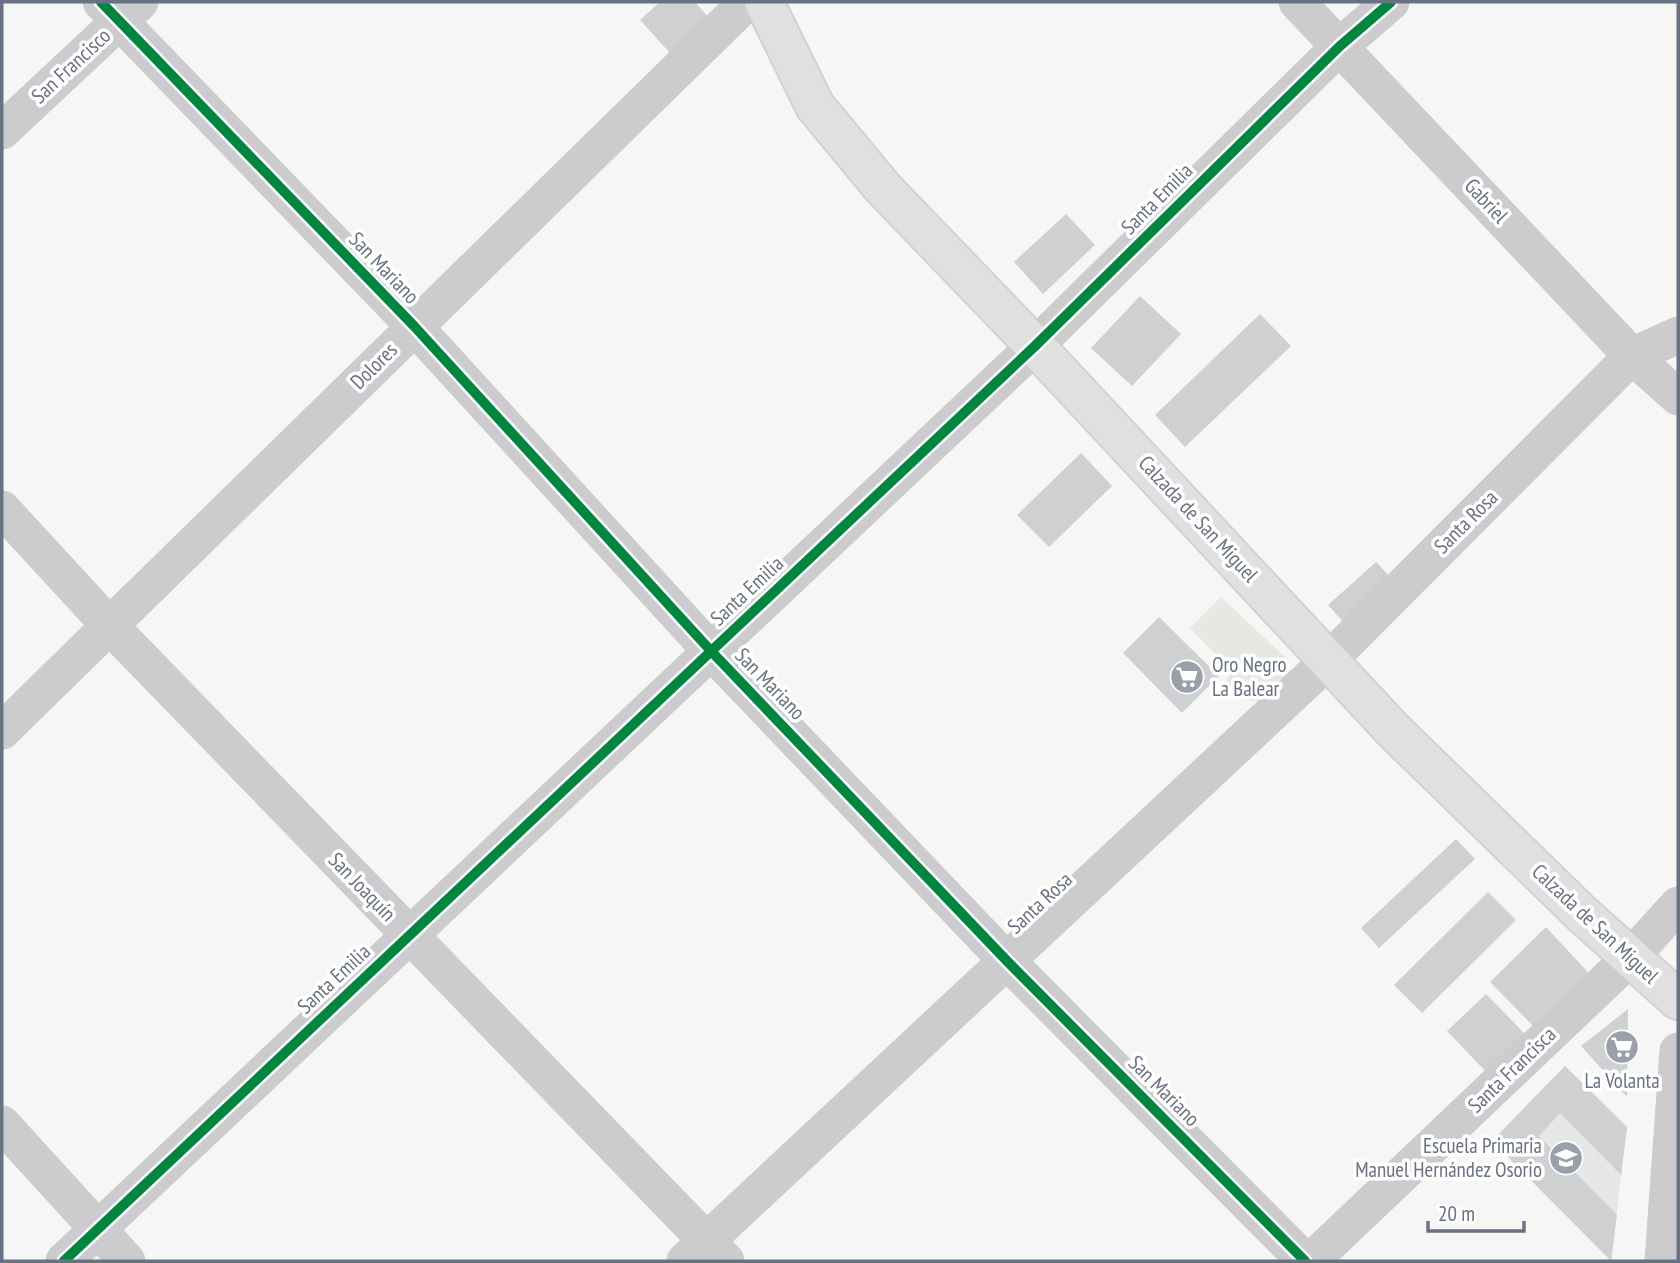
<svg xmlns="http://www.w3.org/2000/svg" width="1680" height="1263" font-family="'PT Sans Narrow',sans-serif">
	<style>
		.built { fill: #e6e7e7 }
		.green { fill: #e5e8e3 }
		.building { fill: #cfd0d1 }
		.lines { fill: none; stroke-linecap: round; stroke-linejoin: round }
		.major-casing { stroke: #d2d2d3; stroke-width: 42 }
		.minor { stroke: #ccccce; stroke-width: 37 }
		.major { stroke: #e0e0e1; stroke-width: 38 }
		.cycleway-casing { stroke: #fff; stroke-width: 15 }
		.cycleway { stroke: #00873e; stroke-width: 10 }
		.labels { text-anchor: middle; stroke-width: 7; stroke-linejoin: round; paint-order: stroke }
		.street-label { font-size: 21px; fill: #687282; stroke: #fff }
		.poi-label { font-size: 21px; fill: #687282; stroke: #fff; text-anchor: start }
	</style>
	<rect width="100%" height="100%" fill="#f6f6f5"/>
	<path class="built" d="M1565,1066L1627,1127L1611,1261L1492,1141Z"/>
	<path class="green" d="M1221,597L1288,660L1289,677L1271,700L1250,701L1221,689L1232,672L1190,628Z"/>
	<path class="building" d="M660,2H695L709,18L670,53L640,20Z
		M1066,214L1095,245L1043,294L1014,262Z
		M1140,296L1181,334L1132,386L1091,348Z
		M1260,314L1291,346L1185,447L1155,415Z
		M1081,453L1112,486L1049,547L1017,515Z
		M1376,562L1394,581L1346,625L1328,605Z
		M1159,617L1219,676L1182,713L1123,653Z
		M1456,839L1475,859L1379,948L1361,928Z
		M1488,892L1516,920L1422,1013L1394,985Z
		M1546,927L1597,982L1542,1035L1490,982Z
		M1486,994L1530,1039L1491,1077L1447,1031Z
		M1628,1009L1627,1097L1581,1046Z
		M1565,1066L1627,1127L1621,1175L1560,1113L1539,1136L1617,1215L1611,1261L1492,1141Z"/>
	<g class="lines">
		<g class="major-casing">
			<path id="major" d="M764,2L815,106L883,188L1035,346L1393,730L1582,914L1678,1000"/>
		</g>
		<path class="minor" d="M101,2L414,326L711,651L1007,961L1305,1261
			M1297,2L1632,356L1678,397
			M2,131L140,2
			M2,509L109,625L726,1261
			M2,731L747,2
			M2,1124L127,1261
			M64,1261L1035,346L1340,46L1391,2
			M685,1261L1330,659L1632,356L1678,335
			M1311,1261L1630,958L1678,905
			M1663,1261L1678,1051"/>
		<use href="#major" class="major"/>
		<g class="cycleway-casing">
			<path id="cycleway" d="M101,2L414,326L711,651L1007,961L1305,1261
				M64,1261L1035,346L1340,46L1391,2"/>
		</g>
		<use href="#cycleway" class="cycleway"/>
	</g>
	<defs>
		<g id="supermarket-disc" transform="scale(1.75)"><circle r="9.5" fill="#9aa0aa" stroke="#fff"/><path d="M-6-5.5h2.5l.6 2H6L4.5 2H-2.5L-4.4-4H-6ZM-1.5 3.2a1.3 1.3 0 1 0 .1 0ZM3 3.2a1.3 1.3 0 1 0 .1 0Z" fill="#fff"/></g>
		<g id="school-disc" transform="scale(1.75)"><circle r="9.5" fill="#9aa0aa" stroke="#fff"/><path d="M0-5L7-2L0 1L-7-2ZM-4 1L0 2.5L4 1V4Q0 6-4 4Z" fill="#fff"/></g>
	</defs>
	<g fill-rule="evenodd">
		<use href="#supermarket-disc" x="1187" y="677"/>
		<use href="#supermarket-disc" x="1622" y="1047"/>
		<use href="#school-disc" x="1566" y="1158"/>
	</g>
	<g class="labels">
		<g class="street-label">
			<text transform="translate(71 66) rotate(-43)" y="7">San Francisco</text>
			<text transform="translate(1157 199) rotate(-45)" y="7">Santa Emilia</text>
			<text transform="translate(1486 201) rotate(47)" y="7">Gabriel</text>
			<text transform="translate(384 268) rotate(46)" y="7">San Mariano</text>
			<text transform="translate(374 366) rotate(-45)" y="7">Dolores</text>
			<text transform="translate(1198 519) rotate(47)" y="7">Calzada de San Miguel</text>
			<text transform="translate(1466 522) rotate(-45)" y="7">Santa Rosa</text>
			<text transform="translate(747 591) rotate(-43)" y="7">Santa Emilia</text>
			<text transform="translate(770 684) rotate(46)" y="7">San Mariano</text>
			<text transform="translate(362 887) rotate(46)" y="7">San Joaquín</text>
			<text transform="translate(1040 903) rotate(-43)" y="7">Santa Rosa</text>
			<text transform="translate(1595 924) rotate(43)" y="7">Calzada de San Miguel</text>
			<text transform="translate(334 979) rotate(-43)" y="7">Santa Emilia</text>
			<text transform="translate(1512 1070) rotate(-44)" y="7">Santa Francisca</text>
			<text transform="translate(1164 1091) rotate(45)" y="7">San Mariano</text>
		</g>
		<g class="poi-label">
			<text x="1212" y="672">Oro Negro<tspan x="1212" dy="24">La Balear</tspan></text>
			<text x="1622" y="1088" text-anchor="middle">La Volanta</text>
			<text x="1542" y="1153" text-anchor="end">Escuela Primaria<tspan x="1542" dy="24">Manuel Hernández Osorio</tspan></text>
		</g>
	</g>
	<rect width="1680" height="1263" fill="none" stroke="#687282" stroke-width="7"/>
	<path d="M1428 1221v10h96v-10" fill="none" stroke="#687282" stroke-width="3.5"/>
	<text x="1438" y="1221" font-size="21" fill="#687282" stroke="#ffffff" stroke-width="5" paint-order="stroke">20 m</text>
</svg>
